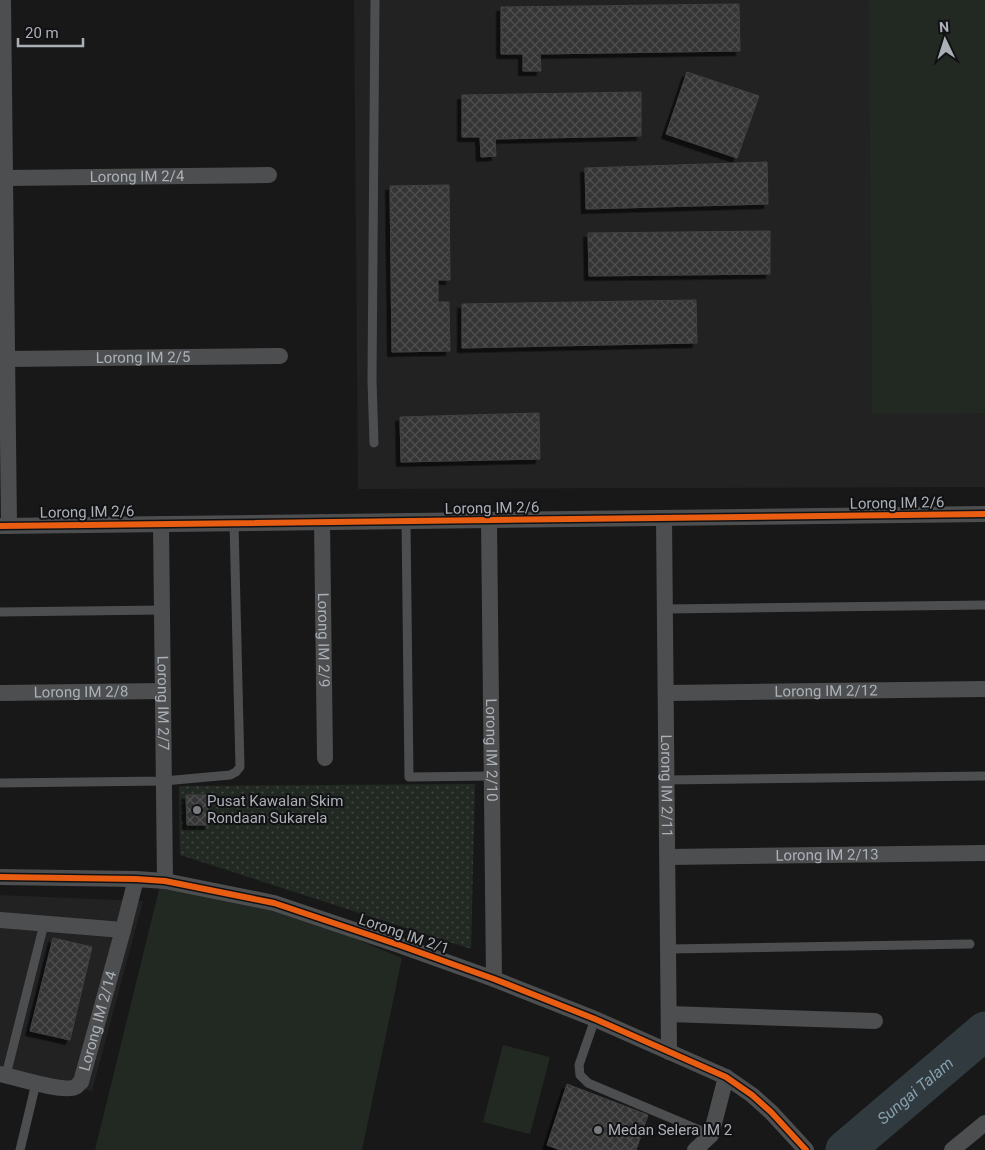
<svg xmlns="http://www.w3.org/2000/svg" width="985" height="1150" font-family="Roboto,sans-serif">
	<style>
		.built { fill: #222223 }
		.grass { fill: #222822 }
		.park { fill: url(#park-dots) }
		.lines { fill: none; stroke-linecap: round; stroke-linejoin: round }
		.river { stroke: #313a3e; stroke-width: 39 }
		.building { fill: url(#building-cross-hatch); stroke: #414244; filter: url(#shadow) }
		.lane { stroke: #4d4e50; stroke-width: 9 }
		.street { stroke: #4d4e50; stroke-width: 16 }
		.cycleway-casing { stroke: #121214; stroke-width: 9 }
		.cycleway { stroke: #e95d12; stroke-width: 6 }
		.poi-dot { fill: #787b7f; stroke: #121214; stroke-width: 2 }
		.labels { text-anchor: middle; stroke-width: 4; stroke-linejoin: round; paint-order: stroke }
		.street-label { font-size: 15px; fill: #abb0b7; stroke: #121214 }
		.poi-label { font-size: 15px; fill: #abb0b7; stroke: #121214; text-anchor: start }
		.water-label { font-size: 16px; font-style: italic; fill: #869fad; stroke: #121214 }
	</style>
	<defs>
		<pattern id="park-dots" width="8" height="8" patternUnits="userSpaceOnUse" patternTransform="scale(1.25)"><rect width="8" height="8" fill="#222822"/><path d="M2 2h.1M6 6h.1" fill="none" stroke="#3f4540" stroke-width="1.8" stroke-linecap="round"/></pattern>
		<pattern id="building-cross-hatch" width="8" height="8" patternUnits="userSpaceOnUse" patternTransform="scale(1.25)"><rect width="8" height="8" fill="#343435"/><path d="M0 0l8 8M0 8l8-8" fill="none" stroke="#4f4f50"/></pattern>
		<filter id="shadow"><feDropShadow dx="-4.5" dy="4.5" stdDeviation="0" flood-color="#0009"/></filter>
	</defs>
	<rect width="100%" height="100%" fill="#181818"/>
	<path class="built" d="M354,0H985V487L358,489Z
		M0,895L143,901L92,1091L0,1070Z"/>
	<path class="grass" d="M869,0H985V413L872,414Z
		M162,877L273,905L402,958L362,1150H95Z
		M503,1045L550,1057L530,1134L483,1122Z"/>
	<path class="park" d="M475,784L471,949L180,855L179,786Z"/>
	<g class="lines">
		<path class="river" id="s1" d="M845,1150L985,1031"/>
	</g>
	<path class="building" d="M739,4L740,51L540,54L541,71H523V54H501V7Z
		M687,72L759,96L737,158L666,134Z
		M641,92V136L495,139L496,156L481,157L480,137H462V95Z
		M767,162L768,204L586,209L585,168Z
		M449,185L450,280H438V302H449L450,351L392,352L390,186Z
		M770,231V274L589,276L588,233Z
		M696,300L697,343L462,348V304Z
		M539,413L540,459L401,462L400,417Z
		M186,795H206L209,825H187Z
		M53,938L92,947L70,1040L30,1031Z
		M567,1084L648,1115L636,1150H560L547,1145Z"/>
	<g class="lines">
		<path class="lane" d="M374,443L372,380L375,0
			M406,521L409,777L491,776
			M665,609L985,605
			M0,612L162,610
			M667,780L985,776
			M0,783L164,781L230,775L236,772L240,767L234,523
			M668,949L970,944
			M595,1019L579,1065L580,1075L588,1083L711,1135
			M6,1075L44,924
			M20,1150L36,1083"/>
		<g class="street">
			<path d="M3,0L9,526"/>
			<path id="s2" d="M5,178L269,175"/>
			<path id="s3" d="M7,359L280,356"/>
			<path id="s4" d="M664,518L669,1052"/>
			<path id="s5" d="M489,520L494,979"/>
			<path id="s6" d="M322,522L325,758"/>
			<path id="s7" d="M161,524L165,881"/>
			<path d="M0,526L985,514"/>
			<path id="s8" d="M0,693L163,691"/>
			<path id="s9" d="M666,693L985,689"/>
			<path id="s10" d="M668,857L985,853"/>
			<path d="M0,877L136,879L165,881L274,903L399,945L494,979L595,1019L726,1077L752,1095L771,1112L806,1150"/>
			<path d="M0,920L123,930"/>
			<path d="M669,1014L875,1021"/>
			<path id="s11" d="M0,1074C14,1077 64,1093 75,1087C78,1086 79,1083 81,1082L123,930L136,879"/>
			<path d="M695,1150L711,1135L726,1077"/>
			<path d="M952,1150L985,1123"/>
		</g>
		<g class="cycleway-casing">
			<path id="cycleway" d="M0,526L985,514
				M0,877L136,879L165,881L274,903L399,945L494,979L595,1019L726,1077L752,1095L771,1112L806,1150"/>
		</g>
		<use href="#cycleway" class="cycleway"/>
	</g>
	<g class="poi-dot">
		<circle cx="197" cy="810" r="5"/>
		<circle cx="598" cy="1130" r="5"/>
	</g>
	<g class="labels">
		<g class="street-label">
			<text dy="5" stroke="none"><textPath href="#s2" startOffset="132">Lorong IM 2/4</textPath></text>
			<text dy="5" stroke="none"><textPath href="#s3" startOffset="136">Lorong IM 2/5</textPath></text>
			<text transform="translate(897 503) rotate(-1)" y="5">Lorong IM 2/6</text>
			<text transform="translate(492 508) rotate(-1)" y="5">Lorong IM 2/6</text>
			<text transform="translate(87 512) rotate(-1)" y="5">Lorong IM 2/6</text>
			<text dy="5" stroke="none"><textPath href="#s6" startOffset="118">Lorong IM 2/9</textPath></text>
			<text dy="5" stroke="none"><textPath href="#s9" startOffset="160">Lorong IM 2/12</textPath></text>
			<text dy="5" stroke="none"><textPath href="#s8" startOffset="81">Lorong IM 2/8</textPath></text>
			<text dy="5" stroke="none"><textPath href="#s7" startOffset="179">Lorong IM 2/7</textPath></text>
			<text dy="5" stroke="none"><textPath href="#s5" startOffset="230">Lorong IM 2/10</textPath></text>
			<text dy="5" stroke="none"><textPath href="#s4" startOffset="268">Lorong IM 2/11</textPath></text>
			<text dy="5" stroke="none"><textPath href="#s10" startOffset="159">Lorong IM 2/13</textPath></text>
			<text transform="translate(404 934) rotate(19)" y="5">Lorong IM 2/1</text>
			<text dy="5" stroke="none"><textPath href="#s11" startOffset="148">Lorong IM 2/14</textPath></text>
		</g>
		<g class="poi-label">
			<text x="207" y="806">Pusat Kawalan Skim<tspan x="207" dy="17">Rondaan Sukarela</tspan></text>
			<text x="608" y="1135">Medan Selera IM 2</text>
		</g>
		<g class="water-label">
			<text dy="6" stroke="none"><textPath href="#s1" startOffset="92">Sungai Talam</textPath></text>
		</g>
	</g>
	<g transform="translate(945 40) rotate(356)" stroke="#121214" stroke-width="4" paint-order="stroke">
	<path d="M0-4L9 19L0 12L-9 19Z" fill="#abb0b7"/>
	<text y="-8" font-size="14" font-weight="bold" text-anchor="middle" fill="#abb0b7">N</text>
	</g>
	<path d="M18 38v8h65v-8" fill="none" stroke="#abb0b7" stroke-width="2.5"/>
	<text x="25" y="38" font-size="15" fill="#abb0b7" stroke="#121214" stroke-width="4" paint-order="stroke">20 m</text>
</svg>
